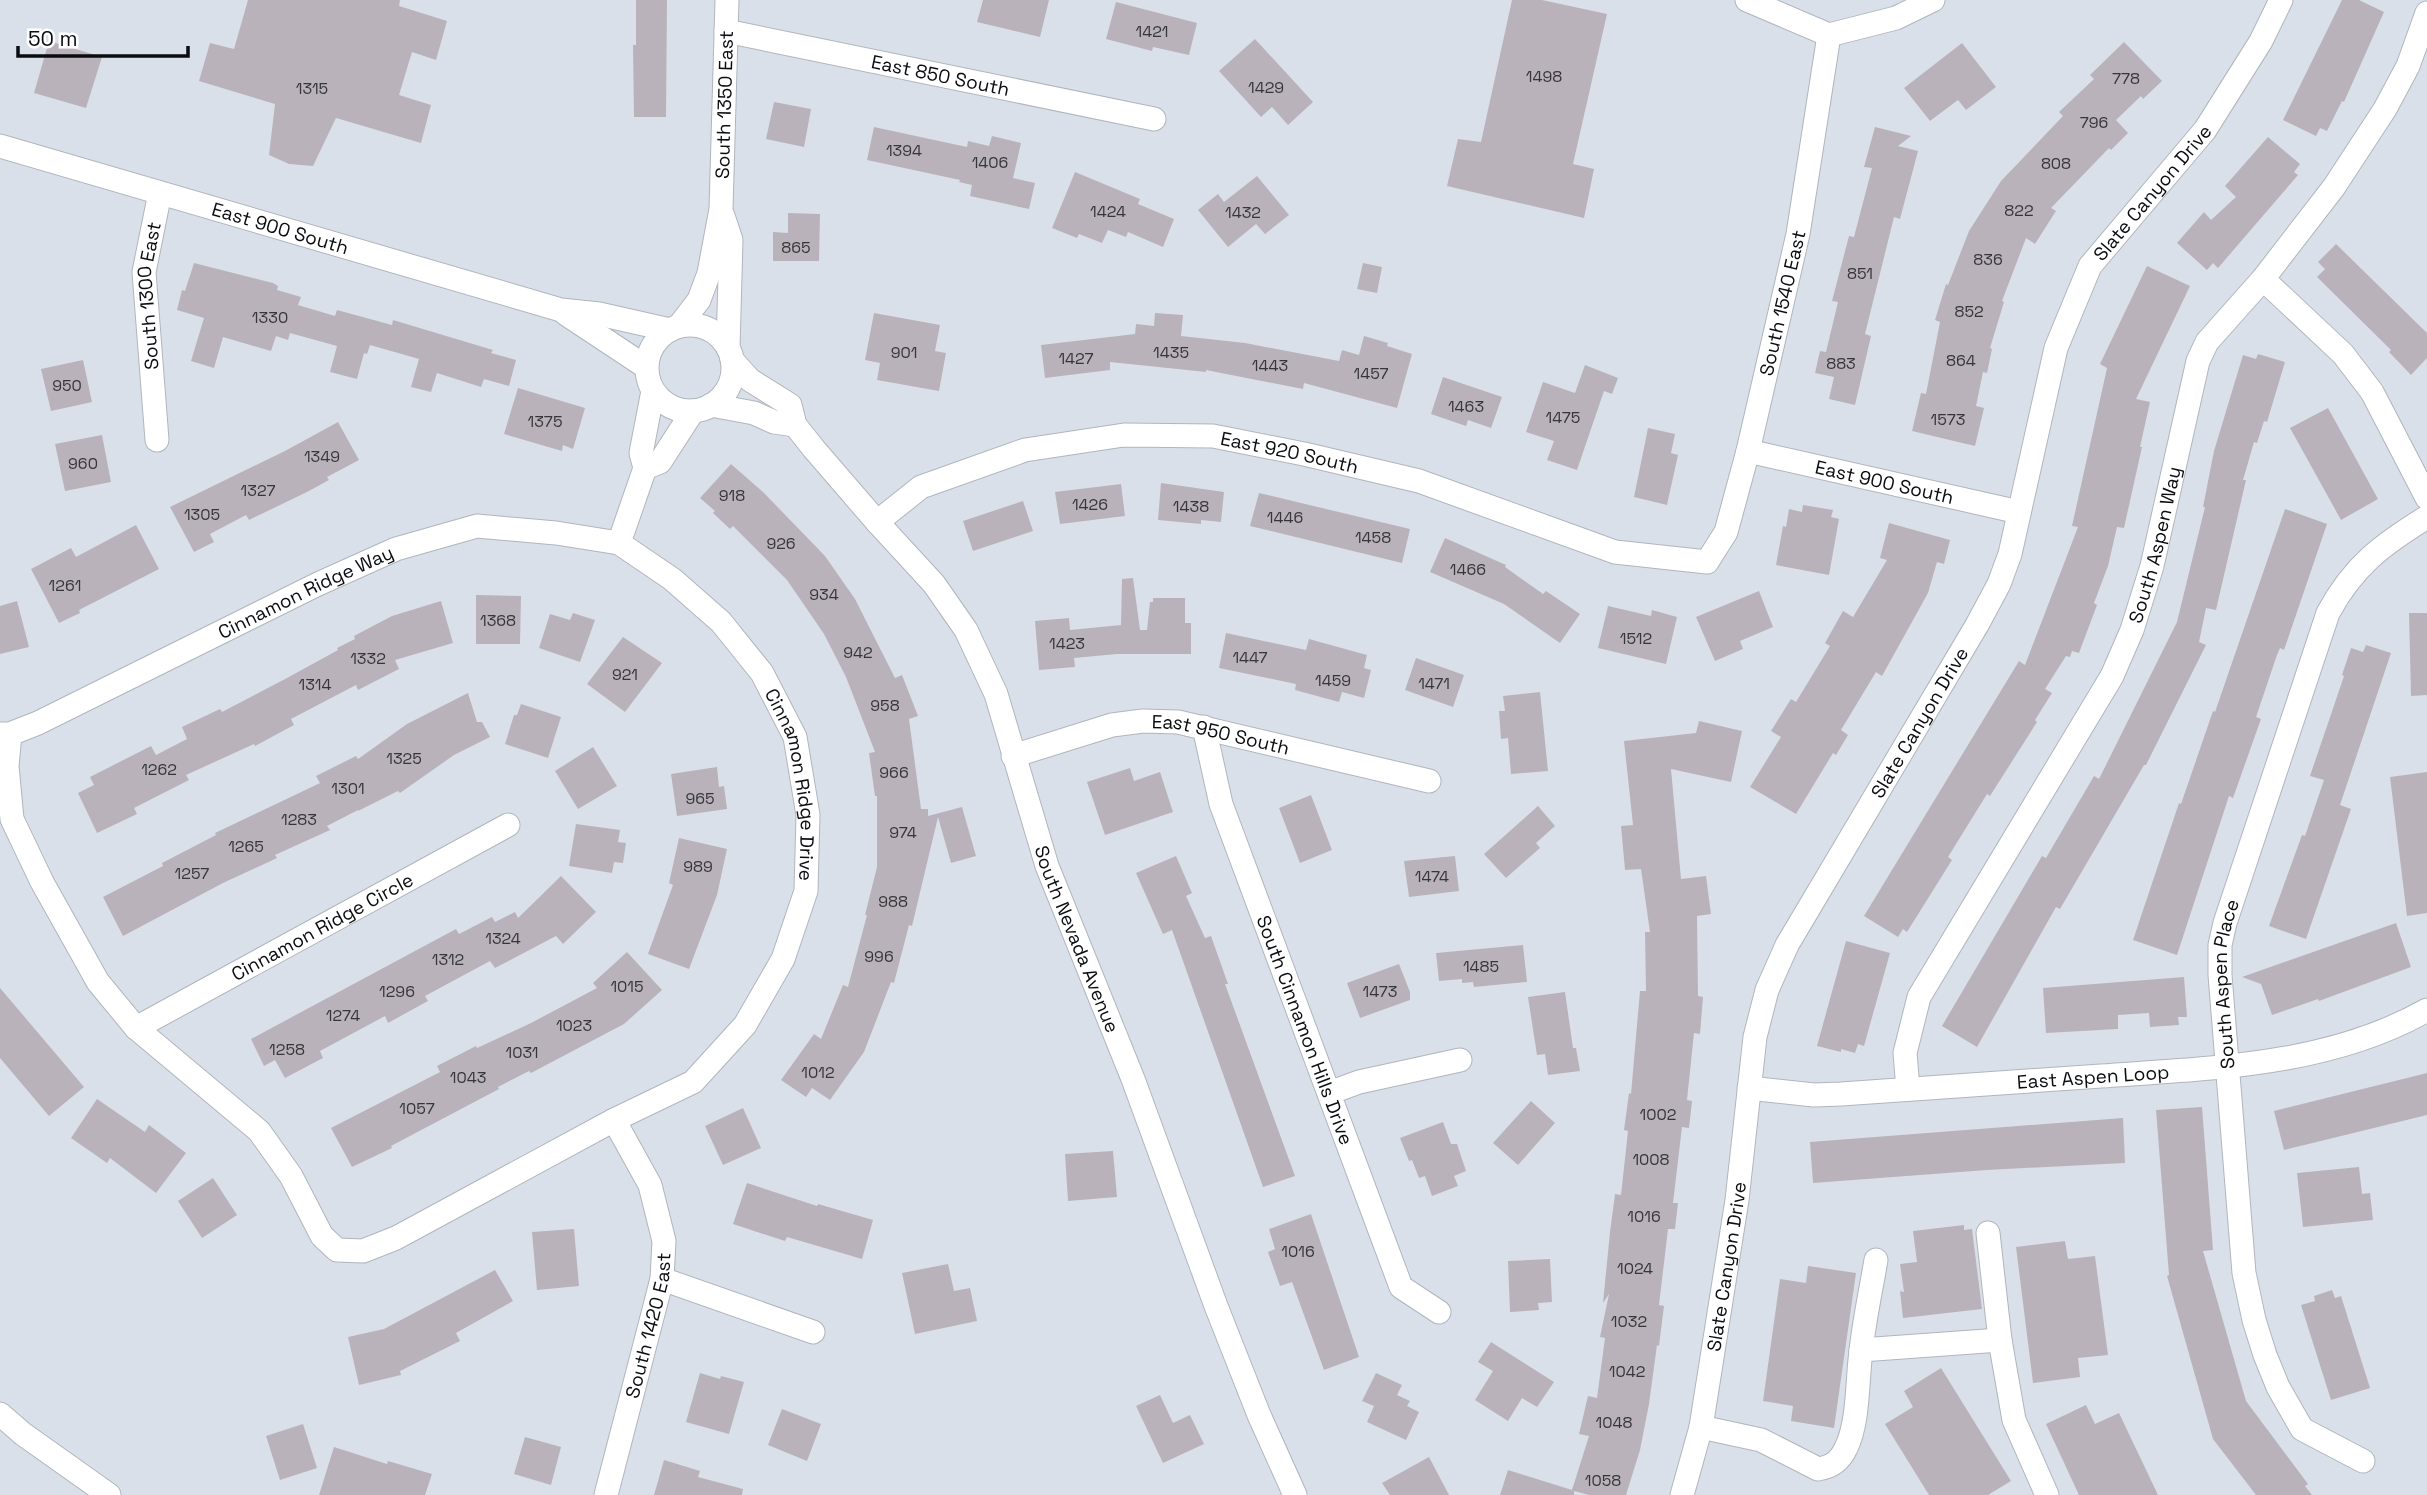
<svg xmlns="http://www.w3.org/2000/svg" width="2427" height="1495" font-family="'Space Grotesk',sans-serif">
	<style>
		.building { fill: #bab2ba }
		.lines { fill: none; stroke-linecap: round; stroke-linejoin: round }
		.minor-casing { stroke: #b0b5be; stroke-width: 25 }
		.minor { stroke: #fff; stroke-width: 23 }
		.labels { text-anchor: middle; stroke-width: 5; stroke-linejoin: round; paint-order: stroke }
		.number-label { font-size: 16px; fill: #36363a }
		.street-label { font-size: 19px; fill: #0a0c0f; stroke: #fff }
	</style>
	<rect width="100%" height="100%" fill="#dae0e9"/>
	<path class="building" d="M248,0H400L399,6L447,21L436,60L412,52L399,95L431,105L421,143L336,118L313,166L289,164L269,155L275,104L199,81L210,43L234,49Z
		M636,0H667L666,117H634L633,45H636Z
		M983,0H1049L1040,37L977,22Z
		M1512,0H1542L1607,14L1573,164L1594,169L1584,218L1447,186L1458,139L1481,142Z
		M2342,0H2359L2384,12L2344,102L2342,101L2327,131L2320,128L2316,136L2283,120Z
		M1116,2L1197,23L1189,55L1153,47L1152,51L1106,39Z
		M1255,39L1313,102L1288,125L1272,107L1261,117L1219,71Z
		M49,41L102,57L86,108L34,93Z
		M2124,42L2162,81L2143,99L2141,96L2116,120L2128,133L2111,150L2109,148L2051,208L2056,211L2035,244L2026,238L2002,301L2004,302L1990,348L1992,349L1987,373L1983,372L1976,406L1984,408L1975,446L1912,431L1921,393L1926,394L1940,322L1935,320L1946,284L1948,285L1969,231L2001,181L2063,116L2059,112L2094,79L2090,75Z
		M1962,43L1996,87L1966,110L1958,100L1930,121L1904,88Z
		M774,102L811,109L804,147L766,139Z
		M874,127L967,147L968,141L989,146L992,136L1021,143L1013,178L1035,183L1029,209L970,196L972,185L959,182L960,180L867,160Z
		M1875,127L1911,136L1898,146L1918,151L1900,219L1894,217L1865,334L1871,336L1855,405L1829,399L1834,377L1815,373L1820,351L1826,352L1838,302L1832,301L1849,236L1854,237L1872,168L1864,167Z
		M2268,137L2300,164L2294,172L2298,175L2218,268L2213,263L2207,270L2177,243L2204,212L2211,220L2236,197L2225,186Z
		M1075,172L1140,199L1138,204L1174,219L1163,247L1128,232L1126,237L1108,230L1102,243L1079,234L1077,238L1052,228Z
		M1257,176L1289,215L1265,234L1256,224L1228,247L1198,210L1218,194L1224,202Z
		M788,213L820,214L819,261H773V232L788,233Z
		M2336,244L2427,333V358L2411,375L2389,352L2391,350L2317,277L2325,269L2318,262Z
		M194,263L273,283L278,286L277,290L301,297L298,305L335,316L337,310L392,325L393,320L493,350L491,353L516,360L509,386L484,379L481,387L437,373L431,392L411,387L419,359L370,345L367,354L364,353L357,379L330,372L337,346L290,333L288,340L276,336L271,351L223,337L214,368L191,361L204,318L177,310L182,290L185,291Z
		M1363,263L1382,267L1377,293L1357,289Z
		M2147,266L2190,286L2136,399L2150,402L2140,447H2142L2124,528L2117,527L2108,566L2094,603L2097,605L2079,653L2072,651L2070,657L2066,656L2045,689L2052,693L2035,720L2037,722L1990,796L1987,794L1948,857L1952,860L1907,932L1903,929L1898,937L1864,916L2019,661L2025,665L2078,527L2072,526L2107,368L2100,364Z
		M874,313L940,325L935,351L946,353L939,391L877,380L880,363L865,360Z
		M1155,313L1183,315L1181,336L1245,343L1339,361L1342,350L1359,355L1364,336L1388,343L1387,346L1412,354L1397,408L1304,383L1303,389L1206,370V372L1110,362V370L1045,378L1041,345L1135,334L1136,324L1154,326Z
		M2258,354L2285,362L2267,422L2264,421L2257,443L2254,442L2243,480H2246L2216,610L2206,608L2199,642L2206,645L2146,765H2144L2060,909L2056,907L1977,1047L1942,1026L2042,856L2046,858L2094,776L2099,779L2177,622L2205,507H2203L2214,451L2243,355L2256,359Z
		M83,360L92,402L51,411L41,369Z
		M1585,365L1618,378L1612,394L1604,391L1577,470L1547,460L1554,441L1526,432L1543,382L1575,393Z
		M1443,377L1502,397L1491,428L1468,420L1466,426L1431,414Z
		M518,388L585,408L573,449L563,445L562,451L504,434Z
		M2328,408L2378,499L2341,520L2290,428Z
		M338,422L359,460L327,477L329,480L307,492L249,520L246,515L210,534L214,542L194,552L170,507L285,451Z
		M1648,428L1675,434L1671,453L1678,455L1667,505L1634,497Z
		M102,435L111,482L65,491L55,444Z
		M731,464L763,492L825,556L855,599L895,678L902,675L918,716L909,719L921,809H928V816L962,807L976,856L951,863L938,817L912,926L909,925L894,983L891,982L864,1052L830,1100L812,1088L806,1097L781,1080L814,1034L821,1039L843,985L848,987L867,915H865L877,867V796H875L869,753L875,752L846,677L824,634L787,580L733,526L730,529L713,513L715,511L700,498Z
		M1161,483L1224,492L1221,522L1201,520V524L1158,520Z
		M1121,484L1125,516L1060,524L1055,492Z
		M1259,493L1410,529L1402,563L1250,526Z
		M1023,501L1033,531L973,551L963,521Z
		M1803,505L1833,510L1831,517L1839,519L1829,575L1776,565L1783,526L1786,527L1789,509L1802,512Z
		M2285,509L2327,524L2284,650L2280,648L2277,655L2256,717L2261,719L2233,798L2229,796L2177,955L2133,940L2179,803L2181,804L2213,711L2215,712Z
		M1889,523L1950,540L1944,564L1937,562L1928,593L1882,676L1876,672L1841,730L1848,735L1836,755L1833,753L1796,814L1750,787L1781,737L1771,731L1791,699L1796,702L1830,646L1825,643L1843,611L1853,617L1887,560L1880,558Z
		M136,525L159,569L79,610L80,613L59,623L31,569L71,548L76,557Z
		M1445,538L1506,565L1505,567L1543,594L1546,591L1580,614L1560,643L1504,604L1430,572Z
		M1133,578L1140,630H1147L1150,602H1153V598H1185V623H1191V654H1117L1074,658L1075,667L1039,670L1035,621L1069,618L1070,630L1121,625L1122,579Z
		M1759,591L1773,627L1740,641L1743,649L1715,661L1696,617Z
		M476,595L521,596L520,644H476Z
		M17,601L29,647L0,654V606Z
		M441,601L453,643L395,660L399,669L358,690L356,685L291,719L294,725L255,746L254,744L186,775L189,780L134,808L137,814L97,833L78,793L94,785L90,777L151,746L156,755L187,739L182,727L220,709L222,712L287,678L338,650L337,648L355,639L354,636L392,616Z
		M1608,606L1651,616L1652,610L1677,617L1666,664L1598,648Z
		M573,613L595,620L580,662L539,648L550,614L570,620Z
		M2409,613H2427V695L2411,696Z
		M1226,633L1306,650L1309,639L1367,655L1364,668L1371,670L1364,698L1342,692L1339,702L1295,690L1296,684L1219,668Z
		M623,637L662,663L625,712L587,684Z
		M2366,645L2391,653L2340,805L2351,809L2306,939L2269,926L2302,835L2305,836L2324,780L2310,776L2344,676L2342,675L2351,648L2363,652Z
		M1416,658L1464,675L1453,707L1405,690Z
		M1540,692L1548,771L1511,774L1508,738L1501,739L1499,711H1505L1503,696Z
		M468,693L477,722H482L490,737L454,755L400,793L398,791L358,811V810L327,826L330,830L275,855L277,858L223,883L123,936L103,897L163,866L162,863L216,835L215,833L320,783L316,776L356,756L358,759L407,724Z
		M521,704L561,717L548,758L505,744L514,715H517Z
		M1699,721L1742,731L1731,782L1671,769L1681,879L1706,876L1711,914L1697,916L1698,996L1703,997L1700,1034L1694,1033L1687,1100L1692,1101L1689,1128L1682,1127L1673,1203H1678L1675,1229H1668L1659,1305L1664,1306L1659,1346L1657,1345L1649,1404L1640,1450L1626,1495H1589L1574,1491V1495H1500L1508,1470L1572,1490L1589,1436L1579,1434L1588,1396L1597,1398L1605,1338L1600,1337L1609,1294L1603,1303L1610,1232L1615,1194L1621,1195L1628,1131L1624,1130L1629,1093L1631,1094L1640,991H1646L1645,932H1650L1641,869L1625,870L1621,826L1633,825L1624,741L1696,733Z
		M593,747L617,786L578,809L555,771Z
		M717,767L719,787L724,786L727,809L677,816L671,774Z
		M1130,768L1134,781L1160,772L1173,812L1105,835L1087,782Z
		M2427,772V913L2407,916L2390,777Z
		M1311,795L1332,850L1300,863L1279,808Z
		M1538,806L1555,826L1536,843L1540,848L1506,878L1484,854Z
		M576,824L620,830L618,842L626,843L623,863L614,862L612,873L569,866Z
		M679,838L727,849L717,895L689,969L648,954L673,885L669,883Z
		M1176,856L1192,893L1186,896L1205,938L1211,936L1228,984H1225L1295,1176L1263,1187L1172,930L1163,934L1136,873Z
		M1455,856L1459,891L1409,897L1404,861Z
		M561,876L596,912L563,944L556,936L495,968L490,961L425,996L428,1001L388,1023L385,1016L320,1051L323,1058L285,1078L275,1060L264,1066L251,1039L456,929L459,934L492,917L495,922L515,912L518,918Z
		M2396,923L2411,967L2319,1001L2318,999L2272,1015L2261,984L2242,977Z
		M1846,941L1890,953L1864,1046L1858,1044L1855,1053L1841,1049V1052L1817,1046Z
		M1523,945L1527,982L1474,987L1473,982L1462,983V979L1439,981L1436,953Z
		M627,952L662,990L624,1024L531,1073L529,1071L498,1087L499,1089L391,1146L392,1148L352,1167L331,1128L440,1072L437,1066L476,1046L477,1048L531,1023L597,988L593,983Z
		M1399,964L1410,992V1000L1360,1018L1347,983Z
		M2184,977L2187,1017H2178L2179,1025L2150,1027L2149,1013L2118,1015V1029L2046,1033L2043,988Z
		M0,988L84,1087L49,1116L0,1058Z
		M1565,992L1573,1048H1576L1580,1071L1548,1075L1545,1054L1537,1055L1528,997Z
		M2427,1073V1115L2284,1150L2274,1111Z
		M97,1099L145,1132L149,1125L186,1153L156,1193L110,1158L107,1163L71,1138Z
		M1531,1101L1555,1123L1518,1165L1493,1143Z
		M2202,1107L2213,1250L2203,1251L2246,1401L2308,1484L2305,1486L2312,1495H2256L2213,1439L2167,1276L2169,1275L2156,1110Z
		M743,1108L761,1148L723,1165L705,1126Z
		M2123,1118L2125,1163L1987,1170L1813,1183L1810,1142Z
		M1443,1122L1451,1144H1457L1466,1171L1454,1176L1458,1186L1432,1196L1425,1176L1419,1178L1412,1160L1409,1161L1400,1138Z
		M1113,1151L1117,1197L1068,1201L1065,1154Z
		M2359,1167L2362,1194L2370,1193L2373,1220L2303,1227L2297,1173Z
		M213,1178L237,1215L202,1238L178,1201Z
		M747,1183L817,1206L818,1204L873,1220L862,1259L787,1237L785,1241L733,1224Z
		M1311,1214L1359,1357L1324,1370L1292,1282L1280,1286L1268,1252L1275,1249L1269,1229Z
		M1964,1225V1230L1972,1229L1982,1309L1903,1318L1900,1291L1904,1292L1900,1264L1917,1262L1913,1231Z
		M574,1229L579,1286L537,1290L532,1232Z
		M2065,1241L2068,1259L2095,1256L2108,1355L2078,1358L2080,1377L2033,1383L2016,1247Z
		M1550,1259L1552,1302L1538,1303L1539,1310L1510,1312L1508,1261Z
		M948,1264L954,1291L970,1288L977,1321L915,1334L902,1273Z
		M1808,1266L1856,1273L1834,1428L1791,1421L1793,1406L1763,1401L1780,1279L1806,1283Z
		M495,1270L513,1301L456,1333L460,1341L400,1371L401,1375L359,1385L348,1337L384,1329Z
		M2332,1290L2335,1298L2341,1296L2370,1388L2331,1400L2301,1305L2315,1301L2314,1296Z
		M1491,1342L1554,1382L1537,1407L1522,1398L1508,1421L1475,1400L1493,1371L1478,1362Z
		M1941,1368L2011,1481L1988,1495H1929L1885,1424L1913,1407L1904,1391Z
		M700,1373L720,1379L721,1376L744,1382L729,1434L686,1422Z
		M1376,1373L1402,1385L1397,1395L1410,1401L1407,1406L1419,1412L1406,1440L1367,1422L1374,1406L1362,1401Z
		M1160,1395L1173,1423L1190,1415L1204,1444L1163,1463L1136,1406Z
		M2086,1405L2095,1424L2119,1413L2158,1495H2079L2046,1424Z
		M782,1409L821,1424L807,1461L768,1445Z
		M303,1424L317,1468L280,1480L266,1436Z
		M525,1437L561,1447L551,1485L514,1474Z
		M334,1447L387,1464L388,1461L432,1474L425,1495H319Z
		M1429,1457L1449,1495H1390L1382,1483Z
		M664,1460L700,1471L698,1477L743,1489L742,1495H654Z"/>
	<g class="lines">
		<g class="minor-casing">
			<g id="minor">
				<path d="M1747,0L1829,35L1896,18L1933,0"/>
				<path id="s1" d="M726,31L1154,119"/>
				<path id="s2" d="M0,146L561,310L599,314L670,330"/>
				<path d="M723,216L731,240L728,348"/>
				<path d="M2263,279L2343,354L2372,392L2427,498"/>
				<path d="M566,314L646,367"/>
				<circle cx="690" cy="368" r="43"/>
				<path id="s3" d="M679,326L699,300L709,273L721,209L727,0"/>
				<path id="s4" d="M732,360L750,380L790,405L795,425L814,449L877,522L934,584L966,630L996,694L1047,866L1133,1079L1216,1306L1259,1415L1295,1495"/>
				<path d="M711,405L754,413L774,422L795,425"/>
				<path id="s5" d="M157,440L144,272L160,193"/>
				<path id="s6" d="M1748,451L2019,512"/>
				<path d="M645,468L641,453L653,391"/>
				<path d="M645,468L660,462L693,411"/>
				<path id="s7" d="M877,522L921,487L1025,450L1124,435L1213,436L1304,454L1419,481L1615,552L1707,562L1726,532L1748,451L1798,234L1829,35"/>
				<path d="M619,543L645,468"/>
				<path id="s8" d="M1204,727L1221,804L1401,1287L1439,1312"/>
				<path id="s9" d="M0,734H10L38,723L318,584L396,549L477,526L556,533L619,543L672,579L721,622L762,673L795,737L808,815L806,891L783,959L745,1025L693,1082L614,1120L396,1238L363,1251L337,1250L322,1236L291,1176L259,1131L136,1028L98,982L42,882L12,819L7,766L10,734"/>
				<path id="s10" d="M1013,756L1112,725L1143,721L1178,722L1429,781"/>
				<path id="s11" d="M136,1028L508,825"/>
				<path id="s12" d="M1749,1088L1814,1095L1841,1094C1928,1088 2015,1082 2101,1076C2212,1068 2328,1066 2427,1010"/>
				<path id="s13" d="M1908,1089L1905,1053L1919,997L2112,676L2132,630L2152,566L2198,361L2207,342L2263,279L2334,187L2385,109L2408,66L2427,13"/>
				<path d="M1329,1093L1359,1082L1460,1060"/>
				<path d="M1988,1233L2000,1340L2014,1420L2047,1495"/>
				<path d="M662,1279L813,1332"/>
				<path d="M1861,1350L2000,1340"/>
				<path d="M0,1414L23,1434L109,1495"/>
				<path d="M1701,1427L1761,1440L1818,1469C1832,1467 1840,1461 1846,1448C1859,1422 1857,1379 1861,1351C1864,1321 1871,1290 1876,1260"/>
				<path id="s14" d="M2363,1461L2302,1429L2278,1387L2265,1355L2254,1320L2244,1273L2220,975V945L2225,923L2328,613C2354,565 2382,545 2427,517"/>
				<path id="s15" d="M606,1495L662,1279L664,1241L650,1185L614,1120"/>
				<path id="s16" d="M1682,1495L1701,1427L1737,1200L1755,1037L1767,990L1787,945L1977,625L1999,584L2010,554L2056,348L2090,266L2205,130L2261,41L2281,0"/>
			</g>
		</g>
		<use href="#minor" class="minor"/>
	</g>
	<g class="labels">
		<g class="number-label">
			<text x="1152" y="37">1421</text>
			<text x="1544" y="82">1498</text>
			<text x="2126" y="84">778</text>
			<text x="1266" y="93">1429</text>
			<text x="312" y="94">1315</text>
			<text x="2094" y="128">796</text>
			<text x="904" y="156">1394</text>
			<text x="990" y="168">1406</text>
			<text x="2056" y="169">808</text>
			<text x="2019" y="216">822</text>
			<text x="1108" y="217">1424</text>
			<text x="1243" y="218">1432</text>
			<text x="796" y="253">865</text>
			<text x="1988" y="265">836</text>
			<text x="1860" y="279">851</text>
			<text x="1969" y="317">852</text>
			<text x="270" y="323">1330</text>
			<text x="904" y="358">901</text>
			<text x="1171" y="358">1435</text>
			<text x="1076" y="364">1427</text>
			<text x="1961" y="366">864</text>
			<text x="1841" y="369">883</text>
			<text x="1270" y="371">1443</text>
			<text x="1371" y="379">1457</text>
			<text x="67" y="391">950</text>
			<text x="1466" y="412">1463</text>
			<text x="1563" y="423">1475</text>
			<text x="1948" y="425">1573</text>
			<text x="545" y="427">1375</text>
			<text x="322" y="462">1349</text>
			<text x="83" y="469">960</text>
			<text x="258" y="496">1327</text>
			<text x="732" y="501">918</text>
			<text x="1090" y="510">1426</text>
			<text x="1191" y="512">1438</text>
			<text x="202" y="520">1305</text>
			<text x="1285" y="523">1446</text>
			<text x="1373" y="543">1458</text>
			<text x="781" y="549">926</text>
			<text x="1468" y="575">1466</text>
			<text x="65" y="591">1261</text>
			<text x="824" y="600">934</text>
			<text x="498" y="626">1368</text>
			<text x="1636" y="644">1512</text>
			<text x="1067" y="649">1423</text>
			<text x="858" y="658">942</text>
			<text x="1250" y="663">1447</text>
			<text x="368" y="664">1332</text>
			<text x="625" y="680">921</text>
			<text x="1333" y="686">1459</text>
			<text x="1434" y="689">1471</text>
			<text x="315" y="690">1314</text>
			<text x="885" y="711">958</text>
			<text x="404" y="764">1325</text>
			<text x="159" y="775">1262</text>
			<text x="894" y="778">966</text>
			<text x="348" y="794">1301</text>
			<text x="700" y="804">965</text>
			<text x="299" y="825">1283</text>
			<text x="903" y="838">974</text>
			<text x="246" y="852">1265</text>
			<text x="698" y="872">989</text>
			<text x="192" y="879">1257</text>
			<text x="1432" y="882">1474</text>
			<text x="893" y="907">988</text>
			<text x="503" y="944">1324</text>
			<text x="879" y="962">996</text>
			<text x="448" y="965">1312</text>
			<text x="1481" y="972">1485</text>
			<text x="627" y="992">1015</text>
			<text x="397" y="997">1296</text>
			<text x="1380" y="997">1473</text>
			<text x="343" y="1021">1274</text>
			<text x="574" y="1031">1023</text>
			<text x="287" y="1055">1258</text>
			<text x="522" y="1058">1031</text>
			<text x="818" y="1078">1012</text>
			<text x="468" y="1083">1043</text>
			<text x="417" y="1114">1057</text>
			<text x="1658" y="1120">1002</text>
			<text x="1651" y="1165">1008</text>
			<text x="1644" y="1222">1016</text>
			<text x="1298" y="1257">1016</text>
			<text x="1635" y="1274">1024</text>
			<text x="1629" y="1327">1032</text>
			<text x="1627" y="1377">1042</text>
			<text x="1614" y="1428">1048</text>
			<text x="1603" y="1486">1058</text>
		</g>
		<g class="street-label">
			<text dy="7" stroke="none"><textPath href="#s1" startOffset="219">East 850 South</textPath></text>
			<text dy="7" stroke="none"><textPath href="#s3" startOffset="231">South 1350 East</textPath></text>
			<text dy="7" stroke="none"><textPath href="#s16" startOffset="1409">Slate Canyon Drive</textPath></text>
			<text dy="7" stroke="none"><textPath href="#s2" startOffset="292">East 900 South</textPath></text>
			<text dy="7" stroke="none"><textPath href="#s5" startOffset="145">South 1300 East</textPath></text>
			<text dy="7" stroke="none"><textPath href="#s7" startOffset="1139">South 1540 East</textPath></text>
			<text dy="7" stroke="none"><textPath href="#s7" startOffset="434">East 920 South</textPath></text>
			<text dy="7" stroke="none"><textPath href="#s6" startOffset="140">East 900 South</textPath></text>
			<text dy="7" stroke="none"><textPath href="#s13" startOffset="607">South Aspen Way</textPath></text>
			<text dy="7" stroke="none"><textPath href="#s9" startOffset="338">Cinnamon Ridge Way</textPath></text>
			<text dy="7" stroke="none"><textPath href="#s16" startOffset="821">Slate Canyon Drive</textPath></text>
			<text dy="7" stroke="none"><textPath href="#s10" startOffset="214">East 950 South</textPath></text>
			<text dy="7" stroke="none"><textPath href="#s9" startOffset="978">Cinnamon Ridge Drive</textPath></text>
			<text dy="7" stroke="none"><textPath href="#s11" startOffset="212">Cinnamon Ridge Circle</textPath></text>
			<text dy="7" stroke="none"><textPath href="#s4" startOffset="691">South Nevada Avenue</textPath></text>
			<text dy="7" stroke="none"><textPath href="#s14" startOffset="527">South Aspen Place</textPath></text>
			<text dy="7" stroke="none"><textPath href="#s8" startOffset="320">South Cinnamon Hills Drive</textPath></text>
			<text dy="7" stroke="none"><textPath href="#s12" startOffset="345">East Aspen Loop</textPath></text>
			<text dy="7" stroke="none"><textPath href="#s16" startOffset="233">Slate Canyon Drive</textPath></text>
			<text dy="7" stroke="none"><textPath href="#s15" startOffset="175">South 1420 East</textPath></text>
		</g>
	</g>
	<path d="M18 46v10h170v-10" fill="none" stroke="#0a0c0f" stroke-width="3.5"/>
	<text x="28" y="46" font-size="21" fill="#0a0c0f" stroke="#ffffff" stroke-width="5" paint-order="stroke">50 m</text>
</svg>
